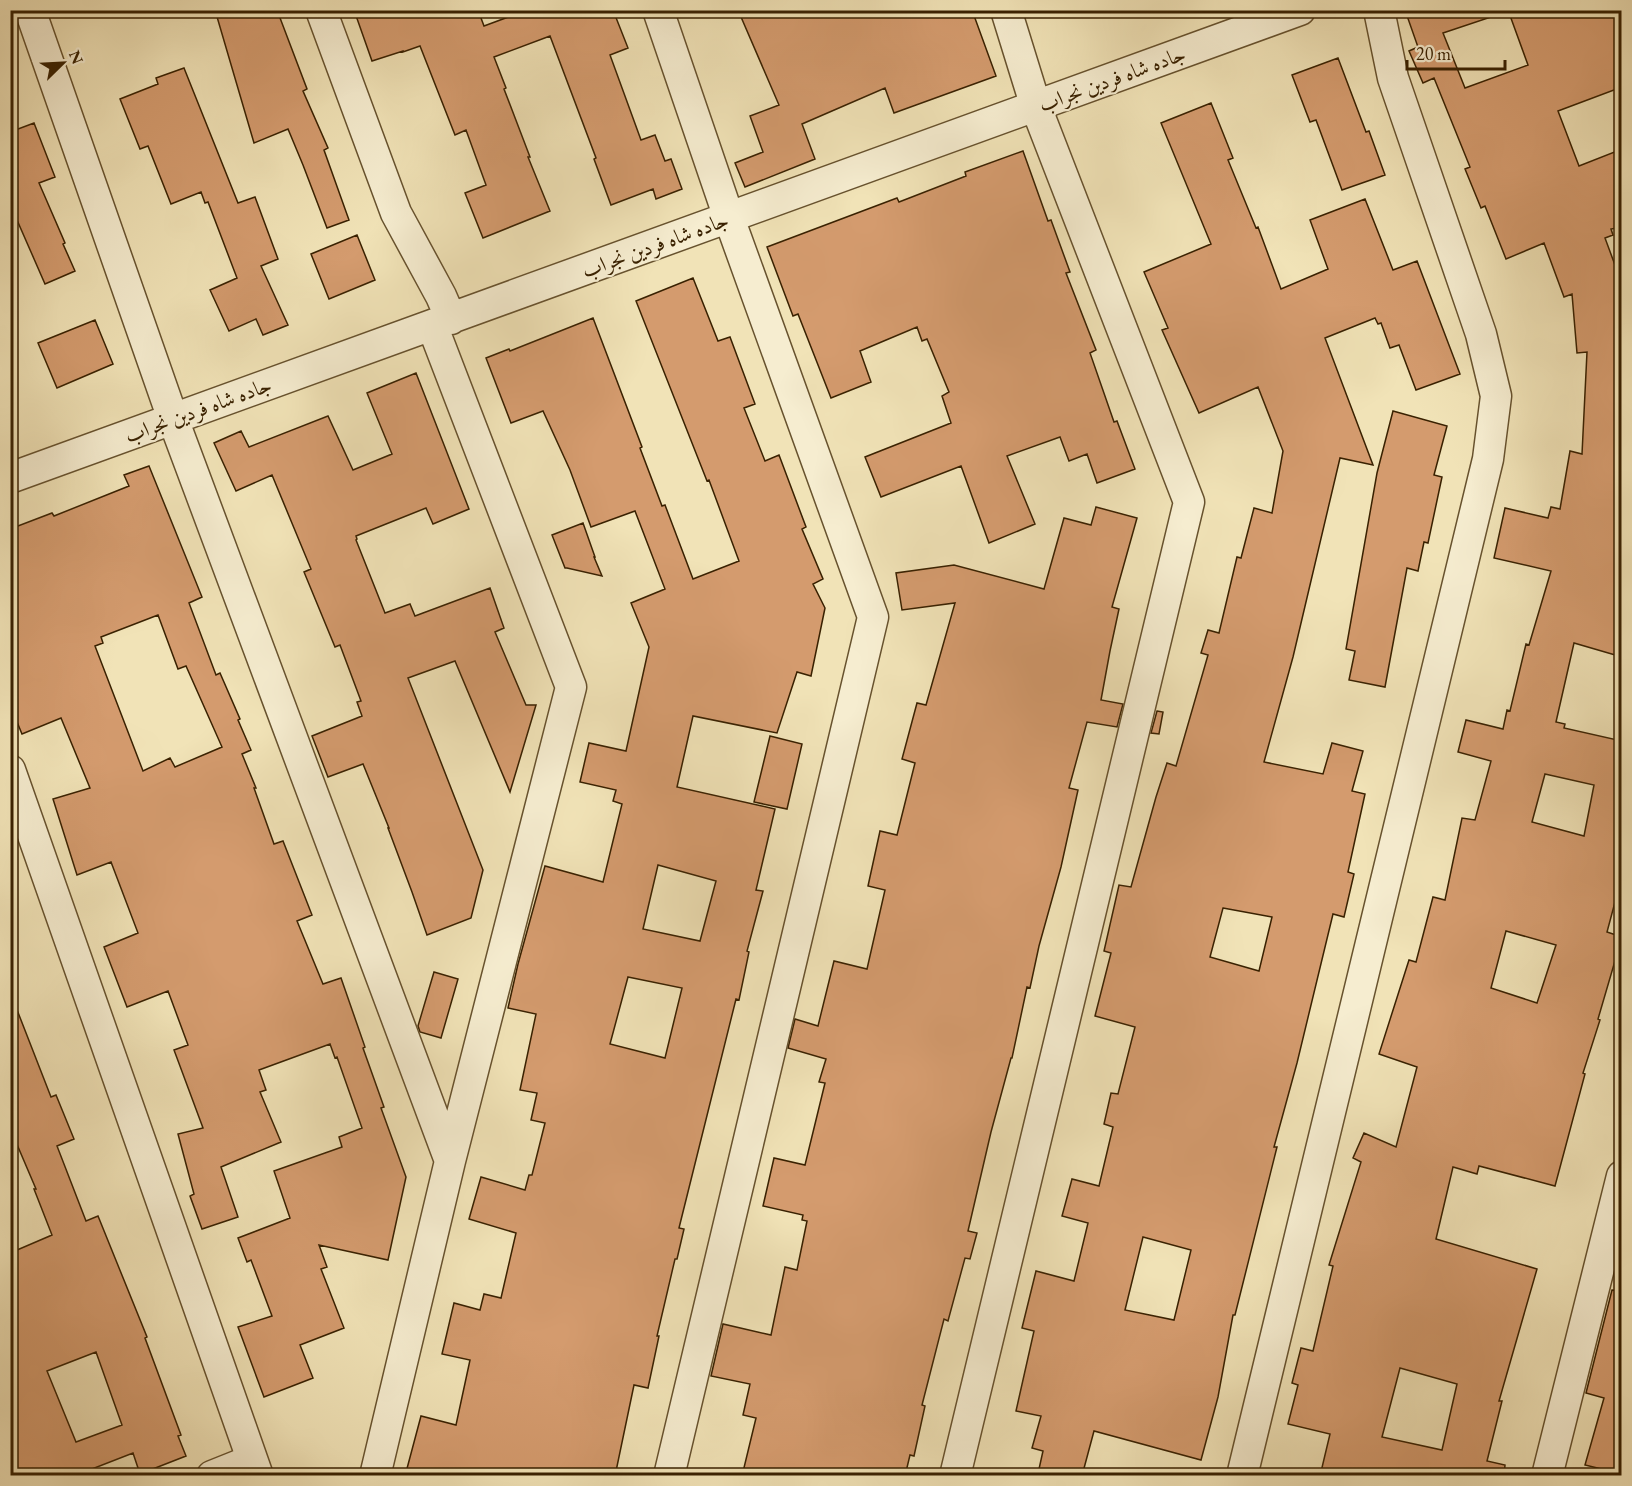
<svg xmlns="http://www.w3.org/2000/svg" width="1632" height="1486" font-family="'EB Garamond',Amiri,serif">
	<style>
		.building { fill: #d49b6e; stroke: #392101; stroke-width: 1.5; fill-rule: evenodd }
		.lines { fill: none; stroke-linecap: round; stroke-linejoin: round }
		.street-casing { stroke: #67522e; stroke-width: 33 }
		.street { stroke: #f6edd0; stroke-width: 30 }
		.labels { text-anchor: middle; stroke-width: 4.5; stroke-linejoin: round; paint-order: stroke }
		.street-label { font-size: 21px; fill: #392101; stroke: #f6edd0 }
	</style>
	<rect width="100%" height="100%" fill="#f1e3b7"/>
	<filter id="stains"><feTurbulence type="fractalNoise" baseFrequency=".00333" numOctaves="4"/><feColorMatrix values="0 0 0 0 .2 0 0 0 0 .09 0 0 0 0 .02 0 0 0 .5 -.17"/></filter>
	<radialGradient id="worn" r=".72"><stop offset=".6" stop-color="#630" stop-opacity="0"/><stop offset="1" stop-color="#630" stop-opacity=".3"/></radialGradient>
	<path class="building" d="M215,10H277L307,89L303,91L328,148L324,150L349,220L327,228L303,165L288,129L254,143Z
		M354,10H478L484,26L527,10H613L628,48L610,55L641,140L655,135L665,161L671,159L682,189L656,199L653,189L611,205L594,159L596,158L550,36L494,57L506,88L504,89L530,157H528L550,211L483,238L465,193L486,185L466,130L455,135L420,46L403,52V51L372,61Z
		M738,10H972L996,76L894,113L885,88L802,124L815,159L745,187L735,163L763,152L750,116L779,105Z
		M1405,10H1497V15L1443,33L1465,88L1528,65L1508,10H1622V87L1558,111L1579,166L1622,149V227L1611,229L1613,235L1605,238L1622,284V657L1574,643L1556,722L1565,724L1564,728L1622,741V876L1607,932L1622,937L1598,1019L1600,1020L1583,1073L1585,1074L1555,1186L1479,1166L1477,1174L1453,1167L1436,1239L1537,1269L1499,1401H1502L1487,1461L1505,1465L1504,1476H1320L1330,1434L1288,1424L1298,1385L1292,1383L1301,1348L1313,1351L1333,1266L1329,1265L1361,1162L1353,1158L1364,1133L1396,1147L1417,1067L1379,1054L1409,960L1416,962L1433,897L1445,900L1462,818L1475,820L1491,761L1458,752L1466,720L1503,729L1507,710L1510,711L1526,644L1529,645L1551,571L1494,558L1505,508L1548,518L1551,507L1560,509L1570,451L1582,454L1587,352L1577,353L1572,294L1564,297L1544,243L1506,259L1485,206L1481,208L1465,169L1470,167L1434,78L1423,83L1409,51L1418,47ZM1545,774L1594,785L1584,836L1532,822ZM1506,931L1556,945L1537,1003L1491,988ZM1400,1368L1457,1384L1442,1450L1382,1437Z
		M1338,58L1366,132L1369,131L1385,175L1342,190L1316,120L1310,122L1292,75Z
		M184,68L238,203L255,197L278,259L261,266L288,325L263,335L256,319L229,331L210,290L237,278L208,202L205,203L201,192L171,204L148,146L140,149L120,99L158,84L156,78Z
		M1211,103L1233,158L1228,160L1256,228L1258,227L1281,289L1328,269L1310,220L1365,199L1393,270L1417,261L1460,374L1416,390L1399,345L1390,348L1381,323L1378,324L1375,318L1325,338L1373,465L1340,458L1293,657L1264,762L1323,774L1332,743L1363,751L1352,791L1365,794L1348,872L1354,874L1344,917L1333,914L1297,1063L1274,1147H1277L1235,1315H1233L1218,1397L1201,1460L1094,1431L1083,1472L1072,1469L1070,1476H1062L1039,1469L1043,1451L1032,1448L1041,1416L1016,1411L1034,1331L1022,1328L1036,1271L1074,1281L1088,1223L1062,1216L1072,1179L1099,1186L1113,1127L1104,1124L1111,1093L1118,1094L1135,1027L1095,1016L1111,953L1104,951L1119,885L1131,887L1156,797L1167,763L1176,766L1208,655L1201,653L1208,630L1219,633L1237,557L1241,558L1254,508L1272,513L1283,451L1258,387L1199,413L1162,330L1168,328L1144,272L1211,244L1161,123ZM1223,908L1272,917L1259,971L1210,957ZM1143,1237L1191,1250L1174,1320L1125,1310Z
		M34,123L55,177L39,183L65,243L63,244L75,271L45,284L10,204V132Z
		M1023,151L1048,221L1051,220L1070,272L1066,273L1096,350L1090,353L1114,422L1117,421L1135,469L1097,483L1087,454L1069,461L1060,437L1007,456L1035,524L989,543L961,466L881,497L865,457L951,423L942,396L949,392L927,339L922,341L917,327L860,351L871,382L831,398L798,314L793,316L767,247L897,198L899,202L966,176L965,172Z
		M357,235L375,280L329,299L311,254Z
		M693,278L718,341L730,337L755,404L744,408L765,461L779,455L806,527L802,529L823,579L813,584L825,608L811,676L797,672L777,733L693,716L677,787L775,809L756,890L763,891L747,951L749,952L739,1000L736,999L679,1228L684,1229L677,1259H675L657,1336H659L648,1388L634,1385L615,1476H405L421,1416L456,1425L470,1360L442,1354L454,1303L480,1310L484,1294L501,1298L516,1233L469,1219L481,1177L525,1190L529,1175H532L545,1123L531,1120L537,1093L520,1090L536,1014L508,1008L518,964L545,866L603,882L622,804L613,801L616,790L580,782L589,743L626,751L649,647L631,603L665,589L635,511L591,527L570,470L543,411L511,423L486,358L509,349L510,351L593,318L642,447L640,448L662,506L665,505L693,579L739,561L709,480L707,481L636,301ZM658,865L716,881L700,941L643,929ZM628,977L682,988L665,1058L610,1044Z
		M95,320L113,364L57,388L38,343Z
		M416,373L469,509L433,524L426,508L356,536L357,539L356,540L385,613L410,604L415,616L490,588L504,628L495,632L526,705H536L510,792L455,661L408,678L483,870L471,918L427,935L412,892L388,828H389L363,764L328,777L312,736L362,716L357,702L361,701L340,645L335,647L304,572L311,569L272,475L236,491L214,443L241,431L249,447L328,416L353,470L392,454L367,393Z
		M1393,411L1447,426L1434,475L1442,477L1428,543L1424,542L1418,571L1407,568L1385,687L1349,680L1355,651L1346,649L1377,473Z
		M149,466L202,597L189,603L216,675L220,673L240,719L238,720L251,750L242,754L256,788H254L274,844L283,841L312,915L297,921L323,984L341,978L365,1047L363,1048L384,1107L381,1108L406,1177L388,1260L319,1245L327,1267L321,1269L344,1328L300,1345L313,1378L264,1397L238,1327L272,1316L251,1260L247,1262L238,1238L290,1218L274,1171L342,1147L339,1137L362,1128L337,1057L335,1058L330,1044L259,1070L266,1090L260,1092L281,1142L221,1167L238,1217L202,1229L190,1196L194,1194L178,1134L203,1128L174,1050L188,1045L168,991L127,1007L104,947L138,933L111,862L77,875L53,799L90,788L61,718L22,734L10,705V529L52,513L54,516L129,486L124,475ZM158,615L178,669L186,666L222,747L175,767L170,758L143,771L95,646L103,643L101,637Z
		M1096,507L1137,518L1112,607L1119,609L1110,651L1101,700L1123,704L1117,727L1087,722L1069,788L1078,790L1061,867L1039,946L1030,988L1027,987L1012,1058H1011L991,1132L968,1231L977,1233L970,1259L965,1258L948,1321L944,1319L922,1405L925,1406L914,1456L910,1455L905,1476H742L756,1418L743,1415L750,1384L711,1376L723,1324L771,1335L785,1267L797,1270L807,1221L802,1220L803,1215L763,1206L774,1158L805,1165L825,1083L819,1082L826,1059L788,1048L795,1019L818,1026L834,961L867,969L885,890L868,886L880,831L897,835L915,763L902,759L917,703L926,705L955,603L902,610L896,573L954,565L1044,589L1064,518L1091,525Z
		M583,523L595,557H594L602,576L567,568H565L552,535Z
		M1157,711L1163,712L1159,734L1151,733Z
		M770,736L802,744L787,809L754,802Z
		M434,972L458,979L441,1038L420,1032L418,1026Z
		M10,997H12L51,1097L56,1095L74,1139L57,1146L86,1221L98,1216L147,1337L145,1338L181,1435L178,1436L186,1456L140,1474L133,1453L74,1476H10V1253L52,1235L34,1189H36L10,1128ZM96,1352L122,1425L76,1442L47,1371Z
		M1612,1290L1622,1291V1474L1585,1465L1604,1398L1586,1393Z"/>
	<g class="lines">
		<g class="street-casing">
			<path id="street" d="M30,10L173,419L450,1161
				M321,10L396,213L441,296L451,319
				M658,10L729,218L873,617L669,1476
				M10,478L1300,10
				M10,770L258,1476
				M212,1476L252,1460
				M375,1476L450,1161L571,687L432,325
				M955,1476L1189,502L1036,107L1006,10
				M1242,1476L1488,459L1496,396L1481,334L1393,78L1379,10
				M1547,1476L1622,1176"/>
		</g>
		<use href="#street" class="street"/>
	</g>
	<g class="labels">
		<g class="street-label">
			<text transform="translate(1112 79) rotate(-20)" y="7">جاده شاه فردین نجراب</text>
			<text transform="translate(655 245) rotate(-20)" y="7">جاده شاه فردین نجراب</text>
			<text transform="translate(198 410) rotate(-20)" y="7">جاده شاه فردین نجراب</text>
		</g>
	</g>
	<rect width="1632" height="1486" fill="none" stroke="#f1e3b7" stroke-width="36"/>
	<rect x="12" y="12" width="1608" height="1462" fill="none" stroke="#392101" stroke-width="3"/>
	<rect x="18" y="18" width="1596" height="1450" fill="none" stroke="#392101" stroke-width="1.5"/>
	<g transform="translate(63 63) rotate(66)" stroke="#f6edd0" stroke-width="4.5" paint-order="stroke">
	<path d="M0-4.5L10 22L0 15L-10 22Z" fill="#392101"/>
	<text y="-9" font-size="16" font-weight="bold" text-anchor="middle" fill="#392101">N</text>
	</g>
	<path d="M1407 60v9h98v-9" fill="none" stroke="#392101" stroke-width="3"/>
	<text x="1416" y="60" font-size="18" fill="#392101" stroke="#f6edd0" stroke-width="4.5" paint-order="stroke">20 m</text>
	<rect width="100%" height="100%" filter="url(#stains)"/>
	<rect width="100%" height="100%" fill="url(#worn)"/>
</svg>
